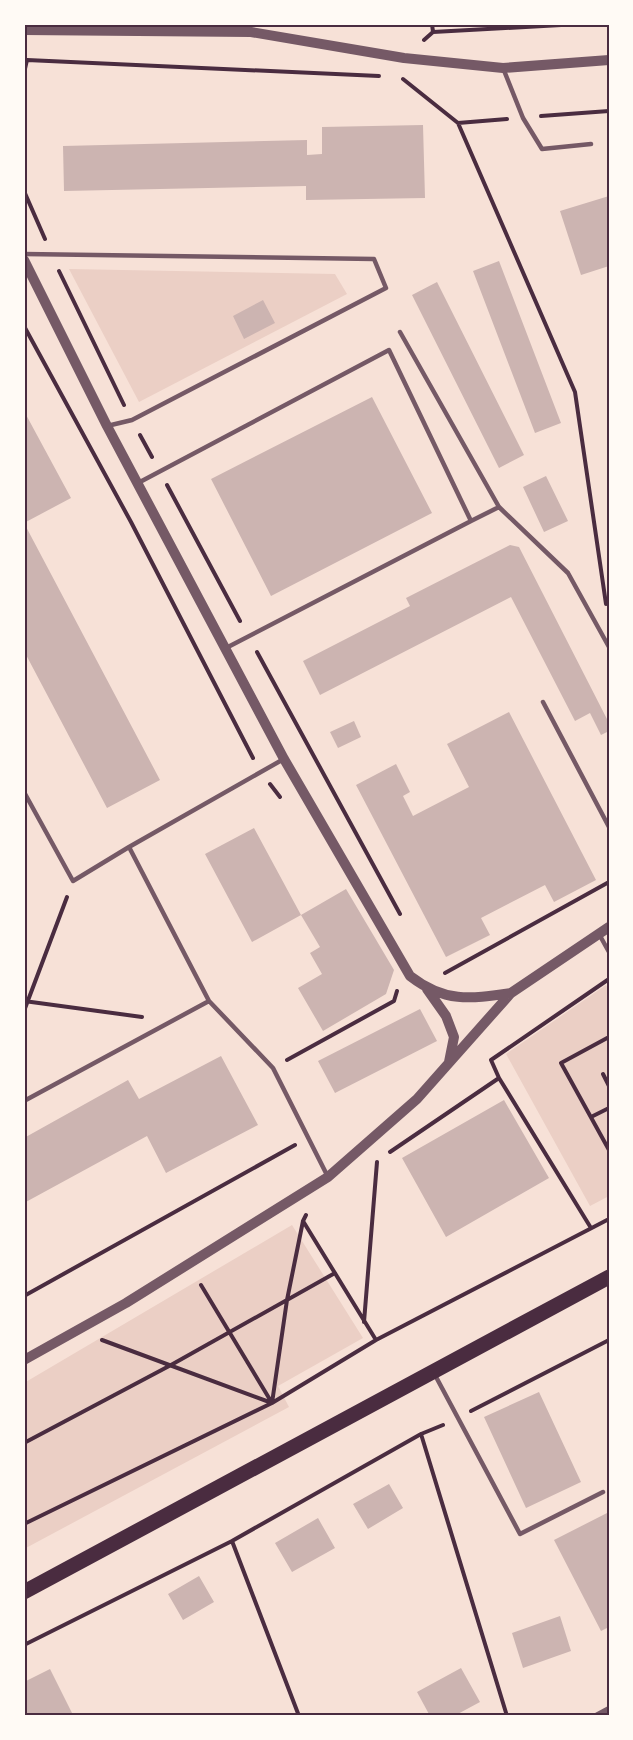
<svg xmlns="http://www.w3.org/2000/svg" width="633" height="1740" font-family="'Nunito Sans',sans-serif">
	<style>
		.green { fill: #ebcfc5 }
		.building { fill: #ccb4b1 }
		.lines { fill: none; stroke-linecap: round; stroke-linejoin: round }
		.path { stroke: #4a2c40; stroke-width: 4 }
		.service { stroke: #755966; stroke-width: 4.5 }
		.minor { stroke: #755966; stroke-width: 6 }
		.tertiary { stroke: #755966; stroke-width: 10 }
		.primary { stroke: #4a2c40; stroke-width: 15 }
		.neatline { fill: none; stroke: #4a2c40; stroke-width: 2 }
	</style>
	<rect width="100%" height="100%" fill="#f7e1d7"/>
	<path class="green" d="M69,269L335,274L347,294L139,402Z
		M606,985L609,990V1196L590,1206L506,1054Z
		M292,1225L363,1338L278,1386L289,1407L24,1549V1383Z"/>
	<path class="building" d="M423,125L425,198L306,200V186L64,191L63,146L307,140V155L322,154V127Z
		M609,196V266L581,275L560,211Z
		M499,261L561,423L535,433L473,271Z
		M437,282L524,455L499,468L412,295Z
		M263,300L275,323L244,339L233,316Z
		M372,397L432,513L271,596L211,479Z
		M24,411L71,498L24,523L160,780L107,808L24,651Z
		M546,476L568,521L544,532L523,487Z
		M510,545L519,547L609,723V731L601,735L590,713L575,721L511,597L320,695L303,661L410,606L406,598Z
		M509,712L596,880L554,902L545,885L481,918L490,935L446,957L356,785L396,764L410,792L403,796L413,816L469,787L447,744Z
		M354,721L361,737L338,748L330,732Z
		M254,828L301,915L252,942L205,854Z
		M346,889L394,970L386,994L323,1031L298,988L322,974L310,953L320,947L301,915Z
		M420,1009L437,1041L335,1093L318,1061Z
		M221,1056L258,1125L166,1173L147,1136L24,1203V1138L128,1080L139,1099Z
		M504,1100L549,1178L446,1237L402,1158Z
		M539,1392L581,1482L526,1508L484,1417Z
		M389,1484L403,1508L368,1529L353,1504Z
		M609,1512V1627L601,1631L554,1540Z
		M318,1518L335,1548L292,1572L275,1543Z
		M199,1576L214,1602L183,1620L168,1594Z
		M560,1616L571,1651L523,1668L512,1633Z
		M461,1668L480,1702L454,1716H430L417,1692Z
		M50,1669L72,1713L66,1716H24V1682Z"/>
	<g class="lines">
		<path class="path" d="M432,24L433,32
			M424,40L433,32L579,24
			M24,73L27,60L379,76
			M403,79L458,123L575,392L606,604
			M541,116L609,111
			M458,123L507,119
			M24,191L45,239
			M59,271L124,405
			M24,326L131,522L253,758
			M140,435L152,457
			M167,485L240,621
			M257,652L400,914
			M270,784L280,797
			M445,973L609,882
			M24,1001L142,1017
			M24,1011L67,897
			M609,1037L561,1063L609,1150
			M287,1060L394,1001L397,991
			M603,1074L609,1086
			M591,1117L609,1108
			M390,1152L499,1078
			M303,1221L376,1340
			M591,1228L499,1078L491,1060L609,979
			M201,1285L272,1403
			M24,1296L295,1145
			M364,1322L377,1162
			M102,1340L272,1403
			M272,1403L287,1300L303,1221L306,1215
			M471,1411L609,1340
			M421,1434L507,1716
			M24,1443L171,1365L335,1273
			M24,1524L272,1403L376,1340L609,1219
			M232,1541L299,1716
			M24,1645L232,1541L421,1434L443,1425"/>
		<path class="service" d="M503,68L523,118L542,149L591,144
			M24,254L374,259L386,288L132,420L107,426
			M400,332L499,507L568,573L609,647
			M138,483L389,350L471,521L226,648
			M471,521L499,507
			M543,702L609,827
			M282,760L129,847L209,1001L273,1068L328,1177
			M24,792L73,881L129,847
			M599,934L609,952
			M24,1101L209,1001
			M435,1375L520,1534L603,1492"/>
		<path class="minor" d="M596,1716L609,1709"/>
		<path class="tertiary" d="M24,30L251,32L404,58L503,68L609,60
			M24,260L107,426L284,759L410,976C445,1003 470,999 511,993
			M427,989L446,1016L454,1037L449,1062
			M24,1360L126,1303L328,1177L417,1099L511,993L609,927"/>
		<path class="primary" d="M24,1592L609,1277"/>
	</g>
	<rect width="633" height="1740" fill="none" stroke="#fffaf5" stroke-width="51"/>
	<rect x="26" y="26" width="582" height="1688" class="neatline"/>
</svg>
